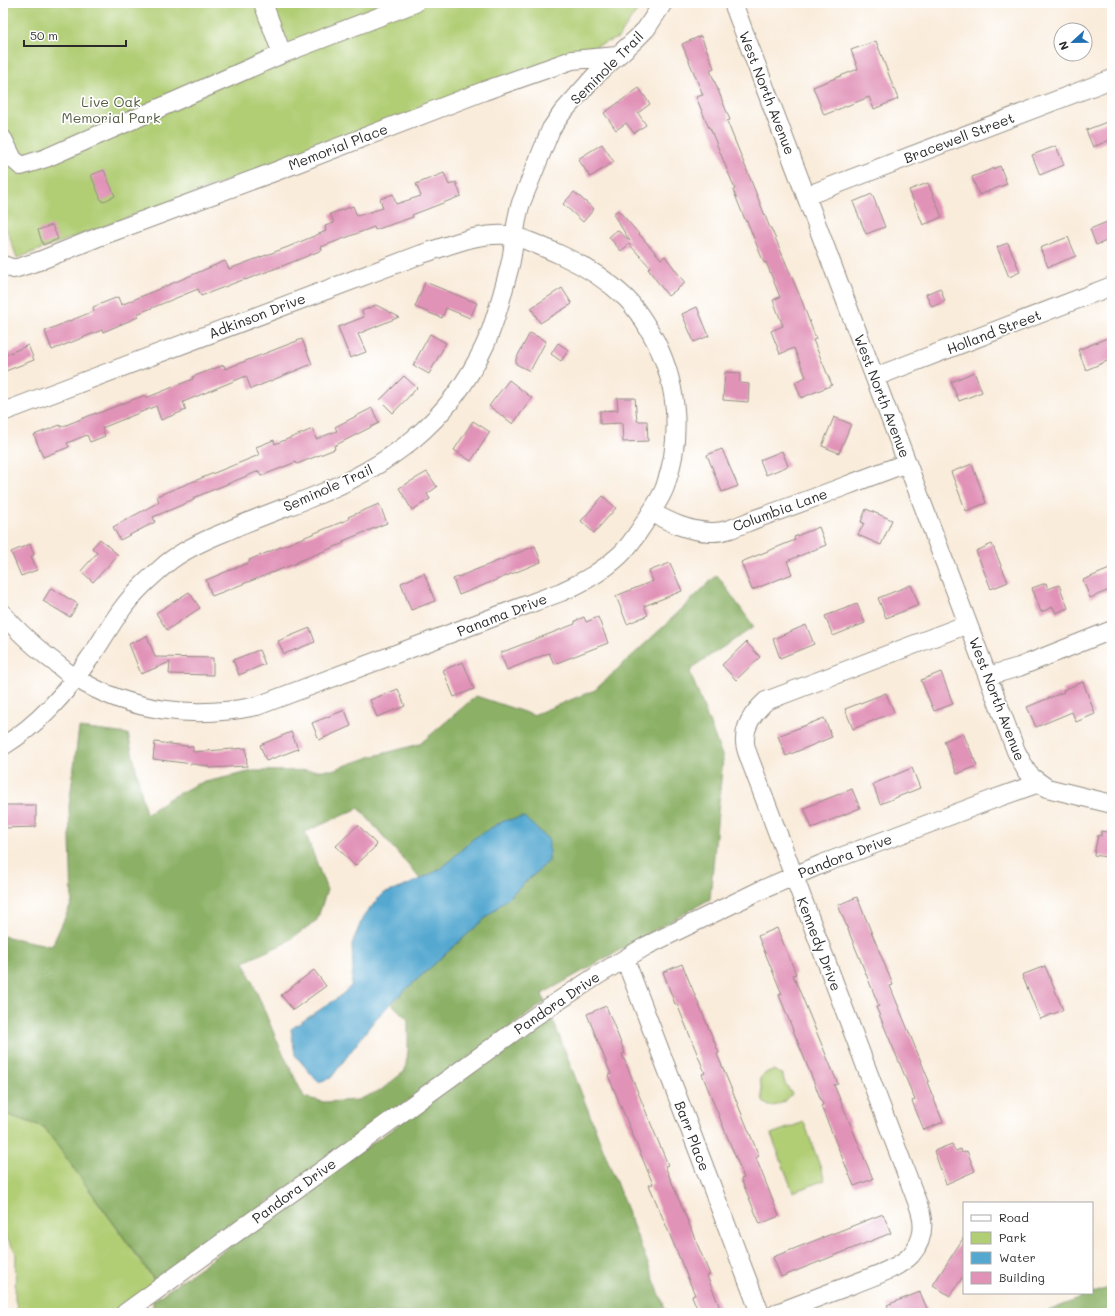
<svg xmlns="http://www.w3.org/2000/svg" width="1115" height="1316" font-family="Mali,sans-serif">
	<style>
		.green { fill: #b1ce75; stroke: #6e7c50 }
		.forest { fill: #8cb166; stroke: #5c6e48; fill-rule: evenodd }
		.water { fill: #55a8d0; stroke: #406a7e }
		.building { fill: #e192b7 }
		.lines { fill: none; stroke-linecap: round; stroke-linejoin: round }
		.minor-casing { stroke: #928c83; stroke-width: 20 }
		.minor { stroke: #fff; stroke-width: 18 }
		.labels { text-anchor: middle; stroke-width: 3.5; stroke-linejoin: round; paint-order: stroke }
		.street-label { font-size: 14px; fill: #2b2b2b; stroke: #fff }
		.park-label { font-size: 14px; fill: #535c41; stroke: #fff }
	</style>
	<rect width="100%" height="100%" fill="#fff"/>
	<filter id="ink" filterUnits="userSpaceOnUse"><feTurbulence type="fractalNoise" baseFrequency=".025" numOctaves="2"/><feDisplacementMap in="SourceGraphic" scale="8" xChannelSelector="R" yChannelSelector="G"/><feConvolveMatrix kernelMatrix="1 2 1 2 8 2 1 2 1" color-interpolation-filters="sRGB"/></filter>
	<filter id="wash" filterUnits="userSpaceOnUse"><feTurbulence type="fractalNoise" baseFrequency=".012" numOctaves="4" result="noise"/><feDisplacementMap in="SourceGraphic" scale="16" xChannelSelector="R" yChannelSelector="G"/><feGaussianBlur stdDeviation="0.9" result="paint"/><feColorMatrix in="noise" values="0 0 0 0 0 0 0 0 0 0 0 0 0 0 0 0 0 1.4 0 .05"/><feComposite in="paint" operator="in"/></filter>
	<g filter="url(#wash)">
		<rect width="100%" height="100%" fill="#f9ecdb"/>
		<path class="green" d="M3,3H642L618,38L17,258L3,219Z
			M773,1070L782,1074L785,1083L792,1094C785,1102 779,1106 769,1106L763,1102L760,1078L767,1072Z
			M3,1110L8,1115L44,1127L154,1280V1284L114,1313H20L15,1300L16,1253L3,1232Z
			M804,1122L825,1180L793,1192L771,1134Z"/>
		<path class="forest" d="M717,575L754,627L697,664L690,672L723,758L710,899L542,994L545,1002L154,1284V1279L44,1127L8,1115L3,1110V936L52,946L72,902L69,806L79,728L128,734L146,814L168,799L197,784L253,771L332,770L370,757L420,744L476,696L533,715L595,690L662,628ZM359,808L420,879L441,869L474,838L549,861L391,1003L408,1020V1050L405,1071L381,1090L358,1100L324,1102L304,1097L278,1043L244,962L285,943L317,920L327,890L305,832Z
			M551,1015L667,1313H153V1301Z
			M1112,1286V1313H1043Z"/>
		<path class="water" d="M524,817L549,840V861L391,1003L373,1022L331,1078L318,1082L295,1055L291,1029L339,997L351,986L353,969L352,944L363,917L382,894L401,888L441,869L474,838L503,821Z"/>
		<g id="blocks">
			<path class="building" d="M701,36L714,68L710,70L730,120L727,121L770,228H771L801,299L816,339L813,340L832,385L801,398L795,382L806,377L794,348L780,354L771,331L783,326L773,300L780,297L766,262L764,263L747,221L746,222L733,190L735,189L710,128H709L696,97L703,95L682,44Z
				M876,41L898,99L874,109L869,97L824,115L813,87L858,69L851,50Z
				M639,88L650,104L638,113L646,125L634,133L626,123L616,130L604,113Z
				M1112,120V139L1093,147L1086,130Z
				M602,144L614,162L590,177L578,159Z
				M1056,146L1064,165L1040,175L1032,155Z
				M1000,166L1007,184L979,195L972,177Z
				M104,170L115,196L102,202L91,175Z
				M444,173L449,185L456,182L461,196L412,215L413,217L375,230L374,227L321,247L322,250L295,261L245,280V279L201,296L198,289L137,314L138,317L103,332L102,330L52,350L45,331L94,311L93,307L118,297L121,305L225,261L229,269L288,247L326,231L325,226L334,223L330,214L353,206L357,216L383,208L380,199L393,194L396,204L421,196L416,184Z
				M928,183L942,217L923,225L909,190Z
				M574,192L594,209L583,222L563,204Z
				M872,194L885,227L866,234L853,202Z
				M618,210L661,259L665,256L685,283L668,296L648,269L650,267L629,244L621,251L609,237L617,230L630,241L613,214Z
				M1112,220V239L1096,245L1090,229Z
				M52,225L58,239L43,245L38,230Z
				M1068,237L1076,256L1048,267L1040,248Z
				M1008,243L1020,272L1009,277L997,247Z
				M425,282L477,303L470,318L446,308L442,318L415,307Z
				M562,288L572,304L540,323L531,308Z
				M940,288L945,301L932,307L926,294Z
				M376,305L399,317L358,334L366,352L350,358L338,327L364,317L362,311Z
				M697,307L709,336L694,342L682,314Z
				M530,333L546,341L530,371L516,364V359Z
				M430,334L446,343L429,374L413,365Z
				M1112,336V359L1086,370L1078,350Z
				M302,339L312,364L251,389L246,376L183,402L186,410L161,420L156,406L102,428L105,436L90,442L87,435L67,443L69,447L43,457L34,435L60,425L61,427L96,413V414L145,395L146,398L193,379L192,377L224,365L225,369Z
				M558,343L569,350L561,361L551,354Z
				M28,345L34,360L3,372V356Z
				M725,372L740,373V383L749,384L748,402L723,400Z
				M974,372L982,392L959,401L951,382Z
				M404,376L417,388L393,413L380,400Z
				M509,380L532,398L513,424L489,406Z
				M617,398H635L637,421H647L648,441L623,442L622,423L600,424V411L618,410Z
				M372,408L379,423L334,446L335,449L297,464L296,462L261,476L259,471L193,498L194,500L153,517L155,522L120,540L113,527L159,502L157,496L259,455L256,447L274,440L275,444L313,429L316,439L337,431L335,427Z
				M834,417L851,424L839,453L822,446Z
				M473,421L490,432L471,461L454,450Z
				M722,449L738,486L722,492L707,455Z
				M782,451L788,466L766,475L760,460Z
				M972,464L986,503L966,511L951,472Z
				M427,472L437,487L427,494L430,499L412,510L399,488Z
				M603,496L616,508L594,533L581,521Z
				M379,504L387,523L343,541L344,543L297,562V563L212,596L206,580L250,562L249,560L349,519L348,517Z
				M866,509L892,520L881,545L858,535L864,523L861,522Z
				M819,527L826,545L787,561L792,574L752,590L741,562L795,540L794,537Z
				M100,539L118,555L93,582L81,571L97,553L92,548Z
				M30,544L34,555L31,556L37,570L21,576L11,552Z
				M992,544L1008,582L991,589L976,551Z
				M535,546L541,562L459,595L453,579Z
				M670,563L682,591L644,606L648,615L627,624L616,596L653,581L649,571Z
				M1112,568V589L1090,598L1083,580Z
				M424,573L435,601L411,610L401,583Z
				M1046,583L1048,589L1059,585L1068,608L1056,613L1053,607L1041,612L1032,588Z
				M911,585L919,605L886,618L878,598Z
				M51,588L78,604L70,617L43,601Z
				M189,592L200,608L167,630L156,613Z
				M857,604L865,623L833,636L825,616Z
				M584,617L586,622L598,617L608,643L554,664L549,653L507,670L500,653L575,624V621Z
				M806,625L814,644L780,658L773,639Z
				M310,628L315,642L284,654L278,641Z
				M147,636L155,657L213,658V675L169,674L170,662L141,674L129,644Z
				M746,642L760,657L736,680L722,665Z
				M259,650L265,664L239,675L233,660Z
				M463,662L474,689L454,697L443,670Z
				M941,672L953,704L934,711L921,680Z
				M1083,682L1095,714L1076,722L1072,712L1036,727L1027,707L1064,692L1063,690Z
				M398,689L405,706L377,717L370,700Z
				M886,693L894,712L853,729L845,709Z
				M345,710L351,726L319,740L312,723Z
				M824,718L832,737L786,756L778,736Z
				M291,732L298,749L266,761L260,745Z
				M963,733L977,766L957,774L944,741Z
				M155,742L193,747V752L246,748L247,766L209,768L208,766L153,759Z
				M912,768L920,788L880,804L873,784Z
				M852,789L860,808L812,828L804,808Z
				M3,805H36V827L3,828Z
				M358,825L377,845L355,866L336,846Z
				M1101,831L1112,833V858L1094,855L1098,835L1101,836Z
				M857,897L893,985L890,986L929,1081L927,1082L943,1122L924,1130L912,1101L915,1100L876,1007L879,1006L838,905Z
				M777,928L796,974L793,975L838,1084L834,1085L873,1179L854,1186L821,1106L823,1105L779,995L782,994L758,936Z
				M682,964L719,1053L717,1054L759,1156L756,1158L779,1216L760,1224L741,1179L744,1178L702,1074L705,1073L677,1004H675L663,972Z
				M1045,966L1063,1010L1040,1019L1022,975Z
				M314,970L326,986L293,1010L281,995Z
				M606,1006L625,1053L622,1054L668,1165L665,1166L710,1275L707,1276L722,1313H699L692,1296L695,1295L649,1185L653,1184L608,1075L611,1074L587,1014Z
				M952,1144L955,1151L961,1149L962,1153L967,1151L975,1171L946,1184L934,1151Z
				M883,1214L891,1233L781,1277L773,1257Z
				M964,1237V1275L950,1296L933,1285Z
				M920,1292L928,1311L922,1313H891L887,1305Z"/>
		</g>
	</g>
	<g filter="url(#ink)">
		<use href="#blocks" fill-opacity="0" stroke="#928c83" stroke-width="1"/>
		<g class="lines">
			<g class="minor-casing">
				<path id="minor" d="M263,3L282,54
					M733,3L1016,751L1027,772L1033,778L1047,788L1112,804
					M3,139L13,159L21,166L46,158L282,54L415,3
					M806,196L1112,79
					M3,265L14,269L39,261L101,236L274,172L484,91L552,67L572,60L617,56
					M875,377L1112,286
					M3,412L422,254C451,245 483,230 514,236C518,236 523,239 528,241C539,245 550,250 561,255C585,266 607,280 626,298C636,308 644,321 651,333C678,380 683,436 665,487C661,498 653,509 647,519C639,531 631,545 620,555C603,571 582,583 561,592L257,706C195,719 130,712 76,678C66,673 58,664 49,658C32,644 17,631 3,614
					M651,512C671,523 688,531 711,532C727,533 744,523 758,518C808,501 857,481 907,463
					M988,676L1019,667L1112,630
					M3,746C39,724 65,694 89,659C101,643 110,625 122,609C134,592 150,578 166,564C183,550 205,540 225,532C253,519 282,509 310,498C388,467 449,423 485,345C496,320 503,292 510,265C515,245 514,223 521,203L551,129L562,113L594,77L635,40L646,29L663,3
					M625,959L760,1313
					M125,1313L537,1015L598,975L646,946L759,891L822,864L994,799L1039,783
					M777,1313C801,1304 826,1294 851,1285C868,1278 898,1269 911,1255C924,1240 925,1225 919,1207L750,760C748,754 744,746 745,739C745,724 755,711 766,701L968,624"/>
			</g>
			<use href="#minor" class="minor"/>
		</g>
	</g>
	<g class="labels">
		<g class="street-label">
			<text transform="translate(607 68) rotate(-45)" y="5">Seminole Trail</text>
			<text transform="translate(767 93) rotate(69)" y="5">West North Avenue</text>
			<text transform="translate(959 138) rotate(-21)" y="5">Bracewell Street</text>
			<text transform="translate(338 147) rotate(-21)" y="5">Memorial Place</text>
			<text transform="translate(257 316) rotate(-21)" y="5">Adkinson Drive</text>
			<text transform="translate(994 332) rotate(-21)" y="5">Holland Street</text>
			<text transform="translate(882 396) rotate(69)" y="5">West North Avenue</text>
			<text transform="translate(328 488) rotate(-24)" y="5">Seminole Trail</text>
			<text transform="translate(780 510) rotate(-20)" y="5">Columbia Lane</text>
			<text transform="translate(502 615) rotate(-21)" y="5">Panama Drive</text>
			<text transform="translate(997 699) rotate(69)" y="5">West North Avenue</text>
			<text transform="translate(845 856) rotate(-21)" y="5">Pandora Drive</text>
			<text transform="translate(819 944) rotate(69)" y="5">Kennedy Drive</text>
			<text transform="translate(557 1003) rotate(-34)" y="5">Pandora Drive</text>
			<text transform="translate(692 1136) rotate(69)" y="5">Barr Place</text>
			<text transform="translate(294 1191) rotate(-36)" y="5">Pandora Drive</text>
		</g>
		<g class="park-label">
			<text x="111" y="107">Live Oak<tspan x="111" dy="16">Memorial Park</tspan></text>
		</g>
	</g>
	<rect width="1115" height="1316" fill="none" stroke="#fff" stroke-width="16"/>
	<rect x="963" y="1202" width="130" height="92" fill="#ffffff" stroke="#aaaaaa"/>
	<rect x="971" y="1215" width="20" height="6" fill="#ffffff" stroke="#aaaaaa"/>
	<text x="999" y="1222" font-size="12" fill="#2b2b2b">Road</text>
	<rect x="971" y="1232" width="20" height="12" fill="#b1ce75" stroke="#aaaaaa"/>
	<text x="999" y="1242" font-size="12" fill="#2b2b2b">Park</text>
	<rect x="971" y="1252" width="20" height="12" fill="#55a8d0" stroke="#aaaaaa"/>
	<text x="999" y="1262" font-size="12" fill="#2b2b2b">Water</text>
	<rect x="971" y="1272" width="20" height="12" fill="#e192b7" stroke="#aaaaaa"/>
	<text x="999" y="1282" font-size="12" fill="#2b2b2b">Building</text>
	<g transform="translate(1073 42) rotate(248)"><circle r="19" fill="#ffffff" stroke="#aaaaaa"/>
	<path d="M0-3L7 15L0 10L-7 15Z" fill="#1f6fb2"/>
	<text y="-6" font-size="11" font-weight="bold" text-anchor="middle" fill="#2b2b2b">N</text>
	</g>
	<path d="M24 40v6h102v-6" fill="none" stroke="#2b2b2b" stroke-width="2"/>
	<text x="30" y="40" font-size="12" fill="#2b2b2b" stroke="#ffffff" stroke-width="3" paint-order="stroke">50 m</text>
</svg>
